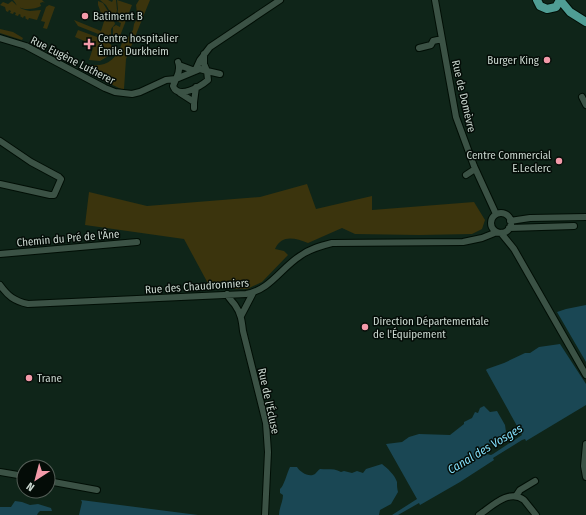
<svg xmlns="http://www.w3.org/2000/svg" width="586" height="515" font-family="'Fira Sans Condensed',sans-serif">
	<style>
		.green { fill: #3b340d }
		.water { fill: #1a4754 }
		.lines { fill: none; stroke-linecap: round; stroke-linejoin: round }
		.minor-casing { stroke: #000e05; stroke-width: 8 }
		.major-casing { stroke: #000e05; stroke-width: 10 }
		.minor { stroke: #3b5245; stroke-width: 6 }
		.major { stroke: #4f9d94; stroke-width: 8 }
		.poi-dot { fill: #f39aa9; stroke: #040c07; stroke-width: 1.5 }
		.labels { text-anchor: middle; stroke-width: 3; stroke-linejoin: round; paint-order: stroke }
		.poi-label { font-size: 11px; fill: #cbd8d0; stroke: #040c07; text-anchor: start }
		.street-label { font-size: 11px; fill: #cbd8d0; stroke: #040c07 }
		.water-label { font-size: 12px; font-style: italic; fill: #84dffb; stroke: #040c07 }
	</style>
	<rect width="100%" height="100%" fill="#0f2519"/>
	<path class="green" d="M13,0H42L45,3L43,2L40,3L41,6C35,9 24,11 17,6C16,4 15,2 13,0Z
		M100,0H108L112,2L113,0H116L117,10L115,20L106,5Z
		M117,0L132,5L120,36L117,38L113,39V27L116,25L120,27L121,23L116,21L118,9Z
		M139,0H150L126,59L124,89H121L82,70L89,65C107,67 116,60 122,43L125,42L133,30L134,24L137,19L136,15L138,14L137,13L136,5Z
		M12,1C18,7 22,10 30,11C34,11 37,10 41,10L37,20L29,18L28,20L25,18L26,17L24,16L23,18L20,16L21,15L19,14L18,16L15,15L16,13L14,12L13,14L10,13L11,11L9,10L8,12L6,11L5,7L0,5L3,2L8,4Z
		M98,1L103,3L114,21L115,24L111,29V39L78,26L74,20L101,31L106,15L101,13L98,5Z
		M49,5L55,7L47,29L43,28L45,22L41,21L46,7Z
		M0,29L13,32L23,38L22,40L0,33Z
		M78,30L105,40L109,42L113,48L110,55L100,61L89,60L94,45L75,37Z
		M307,184L316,209L372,196V210L474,202L485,220L482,229L472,234L419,235L355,234L342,228L308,243C295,238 282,234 275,249L284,251L288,255L262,282L247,289H211L184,239L85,225L89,192L147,206L260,197Z"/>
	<path class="water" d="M586,305V362L557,312L566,309Z
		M560,344L586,384V405L526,441L525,439L522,440L493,458L494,460L460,482L420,505L419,503L398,515H392L417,499L386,444L402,442L409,437L419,434L450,435L464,424V422L472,418L475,412L478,413L480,408L484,406L490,412L497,411L505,425L506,432L485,448L484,451L486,454L491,455L493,454L522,435L486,370L487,369L504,363L525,353H530L539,347Z
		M382,464C387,468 395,475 397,482C397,486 397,488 398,492L391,504L380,510L379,515H279C279,508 283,502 283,495L280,493V489C284,486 287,473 290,467H297C300,472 309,478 315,474C317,472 318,470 320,469C328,470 334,468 341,472L344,471L352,473L357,471L363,473L366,469Z
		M81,500L198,515H79L82,502Z
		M15,501L22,502L30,505L38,504L51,508L52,511H40L38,513L37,515H0V507H11Z"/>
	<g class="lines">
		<g class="minor-casing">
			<path id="minor" d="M435,0L456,117L474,166L496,214
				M0,38L26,46L105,88L115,92L132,94L140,92L166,80L176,79C179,73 180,67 178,62
				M419,48L431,45L433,41L442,39
				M204,54V64L207,71L220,74
				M179,65L195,71L200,60L210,47L280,0
				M200,69L207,71L208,80C201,86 178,100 173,86L176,79Z
				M180,93L194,102
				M582,97L586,105
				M194,108V102L196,87
				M0,141L31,162L59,177L61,179L54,195H50L0,184
				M466,175L475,169
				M491 223a10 10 0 1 1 20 0a10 10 0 1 1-20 0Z
				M510,221L530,218L586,217
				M509,228L574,226
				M501,233L514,249L586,375
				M0,254L137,242
				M0,285C8,296 14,301 28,304L246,294C270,290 281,268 300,256C309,249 320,246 332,243L463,242L482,238L497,232
				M227,294C229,299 232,301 235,305C241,313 242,322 243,331L266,423L268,452L265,515
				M241,316L253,293
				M586,444L584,466L586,477
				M0,472L24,476
				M48,481L97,490
				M516,496L520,490L535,481
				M479,515C491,507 509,488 524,500C528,505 532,510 536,515"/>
		</g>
		<g class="major-casing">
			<path id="major" d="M537,0L540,6L547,9L556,7L560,0
				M560,0L570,12L586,22"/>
		</g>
		<use href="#minor" class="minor"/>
		<use href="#major" class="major"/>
	</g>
	<g class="poi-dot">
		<circle cx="85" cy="16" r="4"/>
		<path d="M87 38h4v4h4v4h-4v4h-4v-4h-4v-4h4z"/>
		<circle cx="547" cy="60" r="4"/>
		<circle cx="559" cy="161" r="4"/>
		<circle cx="365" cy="327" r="4"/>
		<circle cx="29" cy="378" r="4"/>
	</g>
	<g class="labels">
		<g class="poi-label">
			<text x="93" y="20">Batiment B</text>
			<text x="98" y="42">Centre hospitalier<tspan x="98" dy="13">Émile Durkheim</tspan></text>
			<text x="539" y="64" text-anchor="end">Burger King</text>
			<text x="551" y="159" text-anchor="end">Centre Commercial<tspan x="551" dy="13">E.Leclerc</tspan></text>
			<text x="373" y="325">Direction Départementale<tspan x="373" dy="13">de l'Équipement</tspan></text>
			<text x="37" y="382">Trane</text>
		</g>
		<g class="street-label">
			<text transform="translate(73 60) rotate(27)" y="4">Rue Eugène Lutherer</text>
			<text transform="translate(464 96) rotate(77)" y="4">Rue de Domèvre</text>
			<text transform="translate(68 238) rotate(-5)" y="4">Chemin du Pré de l'Âne</text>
			<text transform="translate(197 286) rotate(-4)" y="4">Rue des Chaudronniers</text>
			<text transform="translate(269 401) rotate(78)" y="4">Rue de l'Écluse</text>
		</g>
		<g class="water-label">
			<text transform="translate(485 449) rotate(-31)" y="4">Canal des Vosges</text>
		</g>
	</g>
	<g transform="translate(36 479) rotate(216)"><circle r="19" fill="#040c07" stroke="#545e57"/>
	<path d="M0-3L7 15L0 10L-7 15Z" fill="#f39aa9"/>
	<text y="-6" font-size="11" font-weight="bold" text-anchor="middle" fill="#cbd8d0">N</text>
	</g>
</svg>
